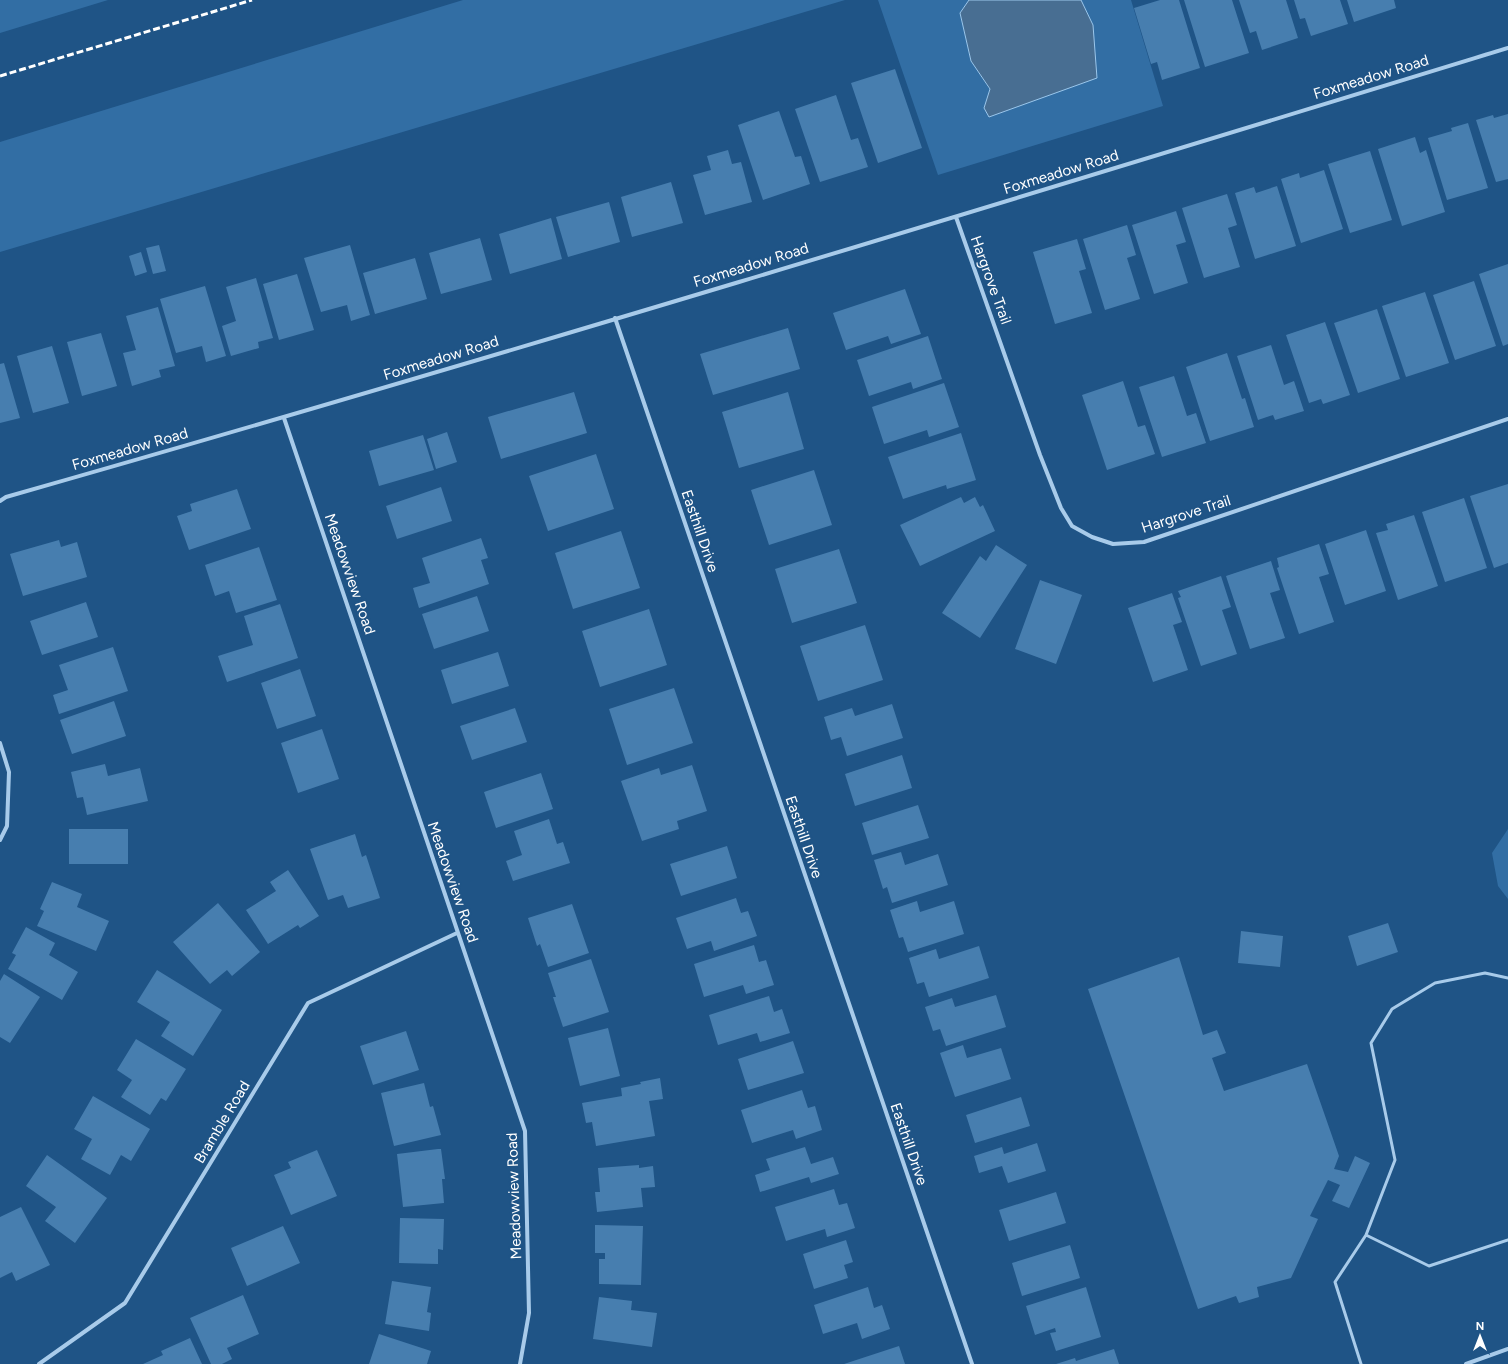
<svg xmlns="http://www.w3.org/2000/svg" width="1508" height="1364" font-family="Figtree,sans-serif">
	<style>
		.green { fill: #326ea4 }
		.water { fill: #486e92; stroke: #9bc7ec }
		.building { fill: #477eaf }
		.lines { fill: none; stroke-linecap: round; stroke-linejoin: round }
		.lane { stroke: #a8cbea; stroke-width: 3 }
		.street { stroke: #a8cbea; stroke-width: 4 }
		.rail { stroke: #fff; stroke-width: 3; stroke-dasharray: 7 3; stroke-linecap: butt }
		.labels { text-anchor: middle; stroke-width: 4; stroke-linejoin: round; paint-order: stroke }
		.street-label { font-size: 15px; fill: #fff; stroke: #1f5486 }
	</style>
	<rect width="100%" height="100%" fill="#1f5486"/>
	<path class="green" d="M0,0H108L0,33Z
		M463,0H845L0,252V142Z
		M878,0H969L960,13L971,61L990,90L984,108L1093,25L1081,0H1131L1163,106L938,175Z
		M1508,829V899L1498,886L1492,853Z"/>
	<path class="water" d="M969,0H1081L1093,25L1097,78L989,117L984,108L990,89L971,61L960,13Z"/>
	<path class="building" d="M1160,0H1179L1200,68L1162,80L1157,62L1151,64L1134,8Z
		M1184,0H1232L1249,53L1205,67Z
		M1239,0H1286L1298,38L1262,50L1256,31L1250,33Z
		M1294,0H1340L1348,24L1311,36L1305,18L1300,19Z
		M1347,0H1394L1396,8L1354,22Z
		M895,69L922,148L878,163L851,83Z
		M836,95L851,140L858,138L868,167L820,182L795,109Z
		M779,111L795,157L801,156L810,184L763,200L738,125Z
		M1508,114V179L1496,182L1476,120L1493,115L1494,118Z
		M1468,123L1488,188L1447,200L1428,138L1452,131L1451,128Z
		M1415,137L1420,153L1426,150L1445,212L1402,226L1378,149Z
		M728,150L732,164L741,162L752,202L705,215L693,175L711,170L707,156Z
		M1370,151L1392,220L1350,233L1328,164Z
		M1324,170L1343,229L1301,243L1281,179L1299,173L1300,178Z
		M671,182L683,223L632,237L621,197Z
		M1277,186L1296,246L1255,259L1235,193L1254,187L1256,193Z
		M1227,194L1237,225L1228,228L1240,267L1204,278L1182,208Z
		M609,202L620,242L568,257L556,217Z
		M1176,211L1186,242L1176,245L1188,283L1154,294L1132,225Z
		M551,218L562,259L510,274L499,234Z
		M1127,225L1136,255L1127,258L1140,299L1105,310L1083,239Z
		M480,238L492,280L441,294L429,253Z
		M1077,239L1086,269L1079,271L1092,313L1055,324L1033,252Z
		M159,245L166,271L153,274L146,248Z
		M350,245L370,315L351,321L347,305L321,312L304,258Z
		M141,252L147,272L135,276L129,256Z
		M415,258L427,299L375,314L363,273Z
		M1508,264V344L1503,346L1479,274Z
		M297,274L314,330L279,340L263,284Z
		M256,278L273,338L258,342L259,348L231,356L222,326L236,321L226,287Z
		M1474,281L1496,346L1455,360L1433,295Z
		M205,286L226,356L206,362L202,346L176,353L160,299Z
		M905,289L921,334L891,344L888,336L846,350L833,313Z
		M1425,292L1449,363L1406,377L1382,306Z
		M158,307L175,366L159,370L161,377L132,386L123,353L136,350L126,316Z
		M1377,309L1400,379L1358,393L1334,323Z
		M1325,322L1350,395L1323,404L1321,399L1309,403L1286,335Z
		M788,328L800,369L713,395L700,354Z
		M101,333L117,386L82,396L67,342Z
		M928,336L942,379L913,389L911,382L869,396L857,360Z
		M1271,345L1284,385L1294,381L1304,411L1275,420L1273,415L1258,420L1237,356Z
		M52,346L69,403L33,413L17,356Z
		M1227,353L1242,399L1245,398L1254,427L1210,441L1186,367Z
		M4,363L20,418L0,423V364Z
		M1174,376L1187,416L1196,413L1206,443L1162,457L1139,387Z
		M1123,381L1138,427L1145,425L1155,454L1107,470L1082,395Z
		M944,383L959,427L929,437L927,430L884,444L872,407Z
		M574,392L587,433L501,459L488,417Z
		M788,392L804,449L739,468L722,412Z
		M447,432L457,462L436,469L427,439Z
		M961,433L976,480L947,489L946,485L903,499L888,457Z
		M423,435L434,470L379,486L369,451Z
		M596,454L614,509L548,531L529,476Z
		M814,470L832,525L769,545L751,490Z
		M1508,484V563L1494,568L1470,496Z
		M441,487L452,521L397,539L386,506Z
		M237,489L251,529L189,550L177,516L192,511L190,504Z
		M961,497L964,503L975,497L980,507L983,505L995,531L920,566L900,525Z
		M1464,498L1487,568L1445,582L1422,512Z
		M1414,515L1438,586L1398,600L1376,533L1388,530L1386,524Z
		M1366,530L1386,591L1345,605L1325,544Z
		M621,531L640,588L573,609L555,553Z
		M481,538L488,558L481,560L489,584L419,608L413,588L430,583L422,558Z
		M59,540L61,547L77,542L87,577L23,596L10,554Z
		M1319,544L1329,574L1319,577L1334,622L1299,634L1277,568L1279,567L1277,558Z
		M996,545L1027,565L980,638L942,613L980,556L986,561Z
		M259,547L277,600L236,613L229,591L215,596L205,565Z
		M839,549L857,603L792,623L775,569Z
		M1271,561L1280,590L1270,593L1285,638L1250,649L1226,576Z
		M1221,576L1231,607L1222,610L1237,654L1201,666L1178,598L1181,597L1178,591Z
		M1040,580L1082,595L1056,664L1015,649Z
		M1172,593L1182,622L1173,625L1188,670L1153,682L1128,608Z
		M477,596L489,631L434,649L422,614Z
		M86,602L98,637L42,655L30,621Z
		M280,604L298,658L227,682L218,656L253,645L244,616Z
		M649,609L667,665L600,687L582,631Z
		M865,625L883,680L818,701L800,646Z
		M113,647L128,691L59,714L53,695L68,690L59,665Z
		M498,652L509,686L452,704L441,670Z
		M300,669L316,716L277,729L261,683Z
		M674,688L693,743L627,765L609,709Z
		M114,701L126,736L72,754L60,720Z
		M892,704L903,738L847,756L841,737L831,740L824,717L852,708L855,716Z
		M515,708L527,742L472,760L460,726Z
		M322,729L339,779L298,793L281,743Z
		M902,755L912,788L855,806L845,774Z
		M105,764L108,776L140,768L148,801L87,815L83,797L77,798L71,772Z
		M692,765L707,811L677,821L679,829L642,841L621,781L659,768L661,775Z
		M541,773L553,809L496,828L484,792Z
		M918,805L929,838L872,855L862,823Z
		M549,819L557,844L563,842L570,863L513,881L506,861L522,855L514,831Z
		M69,829H128V864H69Z
		M355,834L362,857L366,855L380,898L348,908L343,895L328,900L310,849Z
		M727,846L737,878L681,896L670,864Z
		M901,852L905,865L938,854L948,885L892,903L887,887L883,889L874,860Z
		M288,870L319,916L300,928L298,925L268,944L246,910L276,891L270,882Z
		M52,882L82,894L77,907L109,921L96,951L37,926L44,911L40,909Z
		M736,898L741,913L748,911L757,936L714,951L711,941L687,949L676,918Z
		M917,901L920,912L954,901L964,934L908,952L903,937L899,938L890,910Z
		M218,903L260,952L232,976L227,970L210,984L173,942Z
		M572,904L589,953L548,967L540,944L537,946L528,918Z
		M1388,923L1398,952L1357,966L1348,936Z
		M26,927L55,943L49,955L78,972L62,1000L8,969L16,955L12,953Z
		M1241,931L1283,936L1280,967L1238,963Z
		M754,945L759,962L766,960L774,985L746,994L743,985L704,997L694,964Z
		M979,946L989,978L929,997L924,982L917,984L909,958L936,949L939,959Z
		M1179,957L1203,1035L1217,1030L1226,1053L1212,1058L1224,1091L1307,1064L1339,1156L1334,1169L1348,1172L1355,1156L1370,1163L1349,1208L1332,1201L1340,1185L1328,1180L1310,1216L1318,1219L1291,1278L1257,1287L1259,1297L1239,1303L1236,1296L1198,1309L1088,989Z
		M591,959L609,1012L563,1027L553,997H556L548,973Z
		M157,970L222,1010L193,1056L161,1036L170,1022L137,1002Z
		M4,974L40,997L10,1043L0,1037V981Z
		M996,995L1006,1027L946,1046L940,1029L933,1031L925,1007L952,998L955,1007Z
		M769,996L774,1012L782,1009L790,1033L760,1042L757,1033L718,1045L709,1015Z
		M608,1028L620,1076L580,1086L568,1038Z
		M406,1031L419,1070L373,1085L360,1046Z
		M136,1039L186,1069L166,1101L161,1098L150,1115L121,1097L132,1080L117,1070Z
		M793,1041L804,1073L748,1090L738,1059Z
		M963,1045L967,1058L1001,1048L1011,1079L955,1097L940,1053Z
		M660,1078L663,1099L649,1101L655,1136L596,1146L592,1122L586,1123L582,1103L622,1096L621,1088L641,1084L640,1082Z
		M424,1083L430,1107L433,1106L441,1135L394,1146L381,1093Z
		M802,1090L808,1108L815,1106L822,1130L796,1139L793,1130L752,1143L741,1110Z
		M93,1096L150,1129L131,1161L121,1155L110,1175L81,1159L92,1139L74,1129Z
		M1021,1097L1030,1126L975,1143L966,1115Z
		M1037,1143L1046,1171L1008,1183L1002,1166L979,1173L974,1156L1002,1147L1004,1154Z
		M805,1147L811,1164L833,1157L839,1174L811,1183L809,1177L760,1192L755,1175L770,1170L766,1159Z
		M438,1149H441L445,1179H442L444,1203L403,1207L397,1154Z
		M317,1150L337,1196L291,1215L274,1175L291,1168L288,1162Z
		M47,1155L107,1198L75,1243L45,1221L56,1207L26,1186Z
		M639,1165V1168L653,1166L655,1187L641,1188L643,1207L597,1212L595,1192H600L598,1168Z
		M834,1189L839,1205L847,1203L855,1228L827,1237L825,1229L786,1241L775,1207Z
		M1056,1192L1066,1223L1009,1241L999,1210Z
		M21,1207L50,1265L16,1281L12,1272L0,1278V1217Z
		M400,1218L444,1219L443,1250L438,1249V1264L399,1263Z
		M595,1225L643,1226L641,1285L599,1284V1259H605V1253H595Z
		M283,1226L300,1263L247,1286L231,1248Z
		M846,1240L853,1262L844,1265L848,1278L814,1289L803,1254Z
		M1070,1245L1080,1278L1022,1296L1012,1263Z
		M392,1281L431,1287L427,1312L431,1313L429,1331L385,1324Z
		M868,1287L874,1308L882,1305L890,1329L862,1339L857,1323L823,1334L814,1305Z
		M1086,1287L1101,1337L1056,1351L1050,1333L1056,1332L1055,1328L1035,1335L1026,1306Z
		M243,1295L259,1334L227,1348L232,1359L222,1364H211L190,1318Z
		M599,1297L632,1301L631,1310L657,1313L652,1347L593,1339Z
		M379,1334L431,1351L427,1364H369Z
		M190,1338L202,1364H143L163,1355L161,1351Z
		M899,1346L905,1364H844Z
		M1114,1349L1119,1364H1056L1075,1358L1076,1361Z"/>
	<g class="lines">
		<path class="lane" d="M1366,1235L1429,1266L1508,1240
			M1361,1364L1335,1282L1366,1235L1395,1160L1371,1043L1392,1009L1435,983L1485,973L1508,978"/>
		<path class="street" d="M956,217L1040,455L1061,508L1072,526L1092,537L1113,544L1144,542L1508,419
			M615,318L972,1364
			M284,418L525,1131L529,1313L520,1364
			M0,501L6,497C509,354 1008,201 1508,48
			M0,743L9,772L7,826L0,840
			M39,1364L125,1303L308,1003L457,933
			M1466,1364L1508,1349"/>
		<path class="rail" d="M0,76L252,0"/>
	</g>
	<g class="labels">
		<g class="street-label">
			<text transform="translate(1371 77) rotate(-17)" y="5">Foxmeadow Road</text>
			<text transform="translate(1061 172) rotate(-17)" y="5">Foxmeadow Road</text>
			<text transform="translate(751 265) rotate(-17)" y="5">Foxmeadow Road</text>
			<text transform="translate(991 280) rotate(70)" y="5">Hargrove Trail</text>
			<text transform="translate(441 358) rotate(-17)" y="5">Foxmeadow Road</text>
			<text transform="translate(130 449) rotate(-16)" y="5">Foxmeadow Road</text>
			<text transform="translate(1186 514) rotate(-18)" y="5">Hargrove Trail</text>
			<text transform="translate(700 531) rotate(71)" y="5">Easthill Drive</text>
			<text transform="translate(350 574) rotate(71)" y="5">Meadowview Road</text>
			<text transform="translate(804 837) rotate(71)" y="5">Easthill Drive</text>
			<text transform="translate(453 882) rotate(71)" y="5">Meadowview Road</text>
			<text transform="translate(222 1122) rotate(-59)" y="5">Bramble Road</text>
			<text transform="translate(909 1144) rotate(71)" y="5">Easthill Drive</text>
			<text transform="translate(514 1196) rotate(-92)" y="5">Meadowview Road</text>
		</g>
	</g>
	<g transform="translate(1480 1336)" stroke="#1f5486" stroke-width="3" paint-order="stroke">
	<path d="M0-3L7 15L0 10L-7 15Z" fill="#ffffff"/>
	<text y="-6" font-size="11" font-weight="bold" text-anchor="middle" fill="#ffffff">N</text>
	</g>
</svg>
